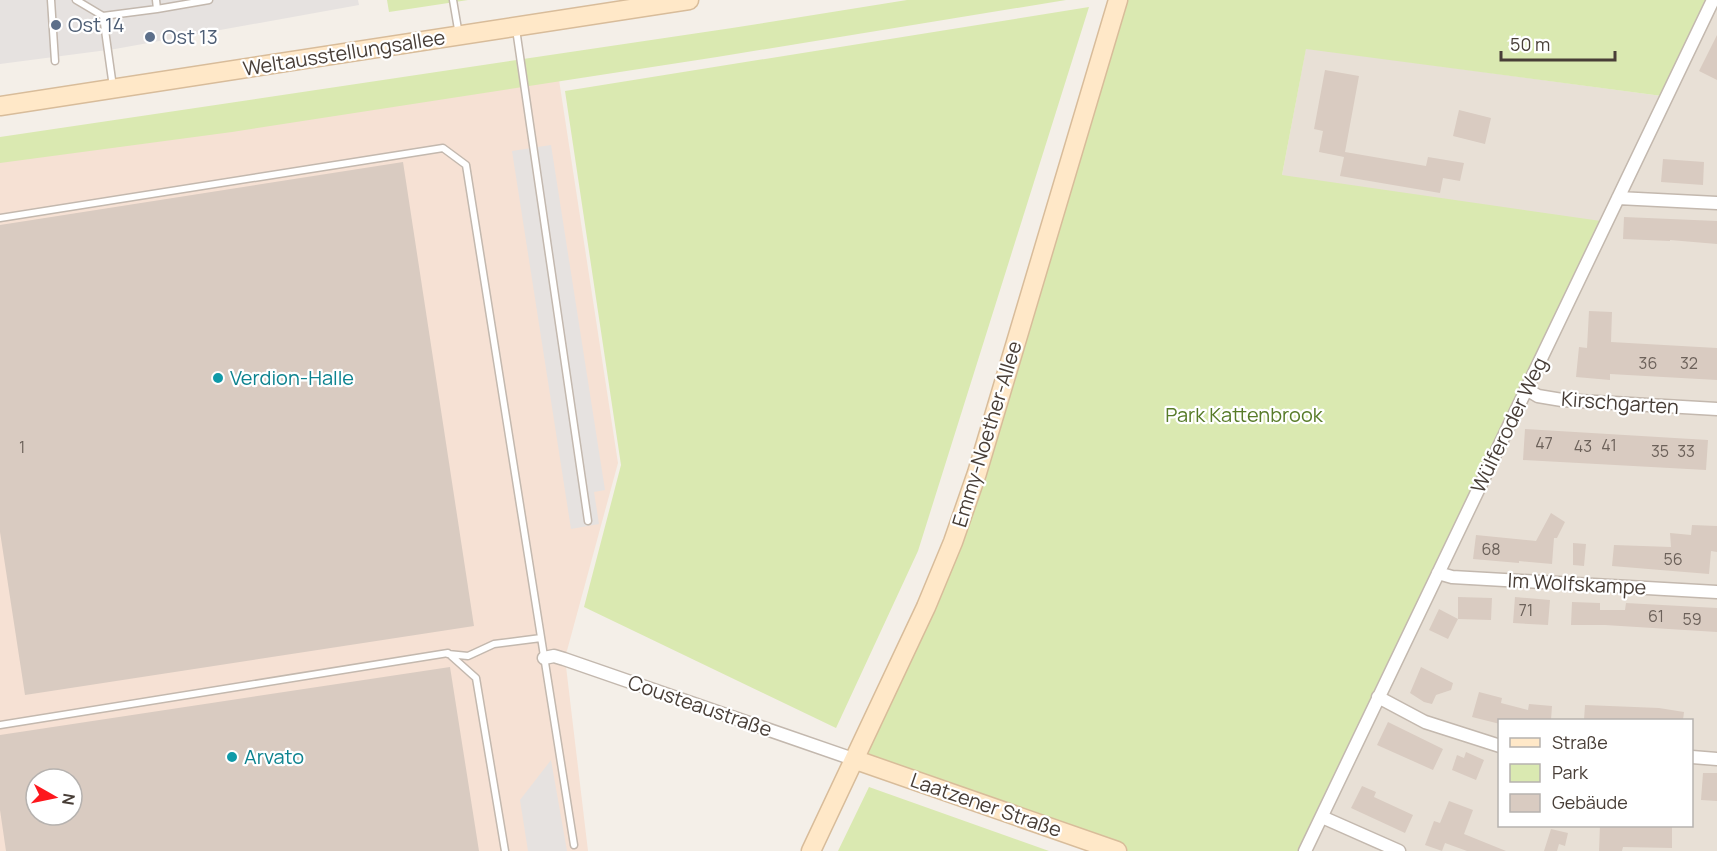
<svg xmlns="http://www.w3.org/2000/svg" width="1717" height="851" font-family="Manrope,sans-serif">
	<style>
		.residential { fill: #e8e0d6; fill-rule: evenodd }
		.commercial { fill: #f6e1d4; fill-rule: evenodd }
		.green { fill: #dae9b1 }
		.parking { fill: #e6e2e0 }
		.building { fill: #d9cbc1; fill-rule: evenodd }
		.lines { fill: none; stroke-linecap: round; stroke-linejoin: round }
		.service-casing { stroke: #c3b8ae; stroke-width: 9 }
		.minor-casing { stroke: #c3b8ae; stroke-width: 15 }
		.secondary-casing { stroke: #d8bc9a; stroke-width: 21 }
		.service { stroke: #fff; stroke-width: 6 }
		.minor { stroke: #fff; stroke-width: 12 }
		.secondary { stroke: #ffe8c8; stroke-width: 18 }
		.service-dot { fill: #5c6f8a; stroke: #fff; stroke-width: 2 }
		.culture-dot { fill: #0f9aa8; stroke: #fff; stroke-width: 2 }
		.labels { text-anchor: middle; stroke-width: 4.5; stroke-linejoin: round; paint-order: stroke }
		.number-label { font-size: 16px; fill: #6c615a }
		.service-label { font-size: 20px; fill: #4e5e75; stroke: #fff; text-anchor: start }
		.street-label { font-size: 20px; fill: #483e37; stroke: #fff }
		.culture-label { font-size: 20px; fill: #0d838f; stroke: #fff; text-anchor: start }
		.park-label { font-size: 20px; fill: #577b28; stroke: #fff }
	</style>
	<rect width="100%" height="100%" fill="#f4efe8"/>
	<path class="residential" d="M1717,0V851H1303L1282,175L1306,48L1662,96ZM1500,720H1692V826H1500Z"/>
	<path class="commercial" d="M557,67L618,463L565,658L588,851H0V152ZM36,779H72V815H36Z"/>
	<path class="green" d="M387,0H468L389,12Z
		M907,0H1066L717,57L232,132L0,163V137L732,28Z
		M1119,0H1707L1662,96L1306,49L1282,175L1601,221L1303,851H1117L856,760L926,607Z
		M1089,7L918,551L836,728L584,607L621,465L565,91Z
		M869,787L1049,851H838Z"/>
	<path class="parking" d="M0,0H358L359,5L115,49L0,64Z
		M551,145L605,490L594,492L599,524L571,529L512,151Z
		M551,760L567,851H528L520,800Z"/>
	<path class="building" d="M1717,35V80L1699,71Z
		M1325,70L1359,76L1345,152L1426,166L1428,157L1464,163L1460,181L1443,178L1440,193L1340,176L1344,157L1319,152L1323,131L1314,129Z
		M1459,110L1491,118L1485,144L1453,136Z
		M1663,159L1704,162L1703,185L1661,182Z
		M403,162L474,626L25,695L0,532V225Z
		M1624,217L1717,221V244L1670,240V241L1623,239Z
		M1589,311L1612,312L1611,342L1717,348V380L1610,374V380L1576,377L1579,347L1587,348Z
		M1525,429L1708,440L1706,470L1523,460Z
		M1551,513L1565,522L1557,538H1554L1552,564L1519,561V563L1473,559L1476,535L1536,541Z
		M1692,525L1717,526V552L1711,551L1709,574L1612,566L1614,545L1671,547L1670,533L1691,535Z
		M1573,543L1586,544L1584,566L1573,565Z
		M1458,597L1492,598L1491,620L1458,619Z
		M1515,597L1550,600L1548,625L1513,623Z
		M1572,602L1600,603V610H1625L1626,603L1717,608V632L1605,625H1571Z
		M1439,609L1458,619L1448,639L1429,630Z
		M450,667L479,851H6L0,810V735ZM36,779H72V815H36Z
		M1421,667L1453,683L1451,690L1436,695L1432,704L1424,702L1410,693Z
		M1479,692L1502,698L1501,703L1528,710L1529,704L1552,706L1551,720H1500V724L1472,717Z
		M1585,705L1659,708L1684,712L1683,720H1584Z
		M1388,722L1443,749L1433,770L1377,745Z
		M1466,752L1484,760L1476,780L1452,770L1457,755L1464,758Z
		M1703,773H1717V801L1701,800Z
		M1362,786L1376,792L1374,797L1413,815L1405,833L1351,808Z
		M1449,801L1473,810L1464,834L1506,851H1467L1445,843L1442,851L1425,845L1434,821L1440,823Z
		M1600,825H1672V848L1623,847L1622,851H1599Z
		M1551,829L1568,833L1565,846L1559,844L1557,851H1544Z"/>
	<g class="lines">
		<g class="service-casing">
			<path id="service" d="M51,0L55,61
				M76,0L103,16L157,9L156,0
				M453,0L459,35
				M157,9L209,0
				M103,16L113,87
				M516,29L588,521
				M0,218L443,148L466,165L574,845
				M448,654L468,656L494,644L541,638
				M0,725L448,653L476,678L505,851"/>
		</g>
		<g class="minor-casing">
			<path id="minor" d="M1618,198L1717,203
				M1526,389L1538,396L1562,400L1717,409
				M1438,573L1452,577L1717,592
				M544,658L554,656L564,659L856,760
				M1378,697L1425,722L1500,746
				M1692,757L1717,759
				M1322,817L1399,851
				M1305,851L1713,0"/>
		</g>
		<g class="secondary-casing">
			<path id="secondary" d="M0,106L689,0
				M856,760L1117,851
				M811,851L926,607L953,542L977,473L1118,0"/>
		</g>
		<use href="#service" class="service"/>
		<use href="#minor" class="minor"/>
		<use href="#secondary" class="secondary"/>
	</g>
	<g class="service-dot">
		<circle cx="56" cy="25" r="6"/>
		<circle cx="150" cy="37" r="6"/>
	</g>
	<g class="culture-dot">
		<circle cx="218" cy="378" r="6"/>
		<circle cx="232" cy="757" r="6"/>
	</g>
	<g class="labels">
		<g class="number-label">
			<text x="1648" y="369">36</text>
			<text x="1689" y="369">32</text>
			<text x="1544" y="449">47</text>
			<text x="1609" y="451">41</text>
			<text x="1583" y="452">43</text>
			<text x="22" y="453">1</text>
			<text x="1660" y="457">35</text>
			<text x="1686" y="457">33</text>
			<text x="1491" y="555">68</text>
			<text x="1673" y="565">56</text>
			<text x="1526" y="616">71</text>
			<text x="1656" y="622">61</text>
			<text x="1692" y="625">59</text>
		</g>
		<g class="service-label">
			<text x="68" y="32">Ost 14</text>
			<text x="162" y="44">Ost 13</text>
		</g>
		<g class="street-label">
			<text transform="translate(344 53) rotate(-9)" y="7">Weltausstellungsallee</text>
			<text transform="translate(1620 403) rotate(4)" y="7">Kirschgarten</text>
			<text transform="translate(1509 425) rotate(-64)" y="7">Wülferoder Weg</text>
			<text transform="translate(987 434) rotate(-73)" y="7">Emmy-Noether-Allee</text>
			<text transform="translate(1577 584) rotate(3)" y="7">Im Wolfskampe</text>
			<text transform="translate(700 706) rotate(19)" y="7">Cousteaustraße</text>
			<text transform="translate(986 805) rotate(19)" y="7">Laatzener Straße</text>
		</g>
		<g class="culture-label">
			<text x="230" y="385">Verdion-Halle</text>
			<text x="244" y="764">Arvato</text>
		</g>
		<g class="park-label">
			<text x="1244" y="422">Park Kattenbrook</text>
		</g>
	</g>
	<rect x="1498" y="719" width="195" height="108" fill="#ffffff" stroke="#b6b2af" stroke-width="1.5"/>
	<rect x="1510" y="738" width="30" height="9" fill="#ffe8c8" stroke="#b6b2af" stroke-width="1.5"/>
	<text x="1552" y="749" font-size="18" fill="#483e37">Straße</text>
	<rect x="1510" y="764" width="30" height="18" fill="#dae9b1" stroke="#b6b2af" stroke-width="1.5"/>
	<text x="1552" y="779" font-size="18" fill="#483e37">Park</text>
	<rect x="1510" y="794" width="30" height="18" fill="#d9cbc1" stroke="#b6b2af" stroke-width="1.5"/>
	<text x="1552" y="809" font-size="18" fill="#483e37">Gebäude</text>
	<g transform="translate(54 797) rotate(99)"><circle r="28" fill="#ffffff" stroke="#b6b2af" stroke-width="1.5"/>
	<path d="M0-4.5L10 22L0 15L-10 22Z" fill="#fd171d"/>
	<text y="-9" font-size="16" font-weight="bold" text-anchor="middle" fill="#483e37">N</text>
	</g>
	<path d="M1501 51v9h114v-9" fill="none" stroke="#483e37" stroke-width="3"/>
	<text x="1510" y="51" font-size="18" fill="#483e37" stroke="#ffffff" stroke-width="4.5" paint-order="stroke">50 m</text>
</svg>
